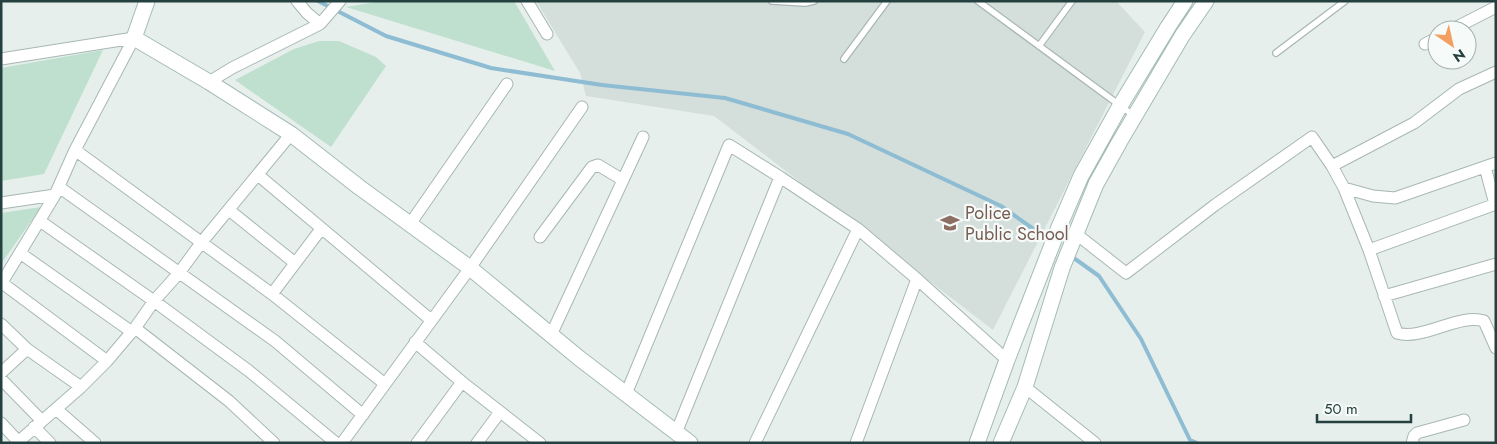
<svg xmlns="http://www.w3.org/2000/svg" width="1497" height="444" font-family="Jost,sans-serif">
	<style>
		.built { fill: #d4dfdc }
		.green { fill: #bfe0ce }
		.lines { fill: none; stroke-linecap: round; stroke-linejoin: round }
		.stream { stroke: #8ebcd3; stroke-width: 4 }
		.lane-casing { stroke: #a8b7b5; stroke-width: 8 }
		.street-casing { stroke: #a8b7b5; stroke-width: 13 }
		.secondary-casing { stroke: #a4bbb7; stroke-width: 17 }
		.lane { stroke: #fff; stroke-width: 5.5 }
		.street { stroke: #fff; stroke-width: 11 }
		.secondary { stroke: #fff; stroke-width: 15 }
		.labels { text-anchor: middle; stroke-width: 4.5; stroke-linejoin: round; paint-order: stroke }
		.education-label { font-size: 18px; fill: #785e54; stroke: #f6fbf9; text-anchor: start }
	</style>
	<rect width="100%" height="100%" fill="#e6efec"/>
	<path class="built" d="M536,1H1116L1145,32L993,330L714,116L586,96L580,73Z"/>
	<path class="green" d="M381,1H514L555,71L346,7Z
		M319,41H339L376,57L386,66L331,147L235,80L294,49Z
		M103,50L44,174L1,181V68Z
		M41,207L1,264V213Z"/>
	<g class="lines">
		<path class="stream" d="M318,1L386,36L491,68L602,85L725,98L848,134L1001,206L1049,240
			M1071,256L1099,276L1141,339L1190,440L1197,443"/>
		<g class="lane-casing">
			<path id="lane" d="M772,1L805,3L814,1
				M978,1L1133,115
				M1039,46L1072,1
				M1276,53L1345,1
				M844,59L887,1"/>
		</g>
		<g class="street-casing">
			<path id="street" d="M297,1L307,13L320,24
				M527,1L547,34
				M1451,30L1496,7
				M1425,44L1437,38
				M1,59L134,38
				M209,82L232,68L320,24L340,1
				M75,150L272,294L385,384
				M1332,166L1414,123L1459,89L1496,72
				M1485,167L1495,204
				M258,175L431,320
				M59,187L275,341L363,415
				M1344,188L1369,250L1397,333C1422,341 1459,313 1484,321L1496,348
				M1,203L55,195
				M229,210L295,263
				M40,221L154,301L249,371L336,443
				M410,224L507,84
				M1075,233L1126,273L1215,205L1312,137L1332,166L1344,188L1373,196L1395,198L1496,163
				M540,237L592,167L598,165L623,180
				M1369,250L1496,204
				M20,253L132,332
				M2,283L107,361
				M1,284L55,195L75,150L134,38
				M272,294L321,229
				M1384,296L1496,264
				M1,324L27,349L81,387
				M135,328L229,401L274,443
				M551,335L643,137
				M415,342L462,382L540,443
				M1,373L27,349
				M1,379L42,421
				M1025,387L1095,443
				M626,394L729,145L780,177L858,229L917,279L1007,360
				M56,409L95,443
				M1,423L18,441
				M34,427L50,443
				M676,433L780,177
				M17,443L81,387L107,361L135,328L154,301L179,273L201,243L291,134
				M342,443L470,268L582,107
				M417,443L462,382
				M477,443L500,412
				M755,443L858,229
				M856,443L917,279
				M1412,443L1414,436L1417,433L1464,420"/>
		</g>
		<g class="secondary-casing">
			<path id="secondary" d="M147,1L134,38L209,82L291,134L359,187L470,268L579,358L690,443
				M977,443L1007,360L1059,227L1081,176L1120,106L1168,27L1185,1
				M1001,443L1025,387L1062,268L1096,184L1120,141L1182,36L1206,1"/>
		</g>
		<use href="#lane" class="lane"/>
		<use href="#street" class="street"/>
		<use href="#secondary" class="secondary"/>
	</g>
	<defs>
		<g id="school-bare" transform="scale(1.5)"><path d="M0-5L7-2L0 1L-7-2ZM-4 1L0 2.5L4 1V4Q0 6-4 4Z" fill="#8d6e63" stroke="#f6fbf9" stroke-width="2.5" paint-order="stroke"/></g>
	</defs>
	<g fill-rule="evenodd">
		<use href="#school-bare" x="950" y="223"/>
	</g>
	<g class="labels">
		<g class="education-label">
			<text x="965" y="219">Police<tspan x="965" dy="21">Public School</tspan></text>
		</g>
	</g>
	<rect width="1497" height="444" fill="none" stroke="#24413f" stroke-width="5"/>
	<g transform="translate(1452 45) rotate(146)"><circle r="24" fill="#f6fbf9" stroke="#a2b1af"/>
	<path d="M0-4L9 19L0 12L-9 19Z" fill="#f39f5f"/>
	<text y="-8" font-size="14" font-weight="bold" text-anchor="middle" fill="#24413f">N</text>
	</g>
	<path d="M1317 414v8h94v-8" fill="none" stroke="#24413f" stroke-width="2.5"/>
	<text x="1324" y="414" font-size="15" fill="#24413f" stroke="#f6fbf9" stroke-width="4" paint-order="stroke">50 m</text>
</svg>
